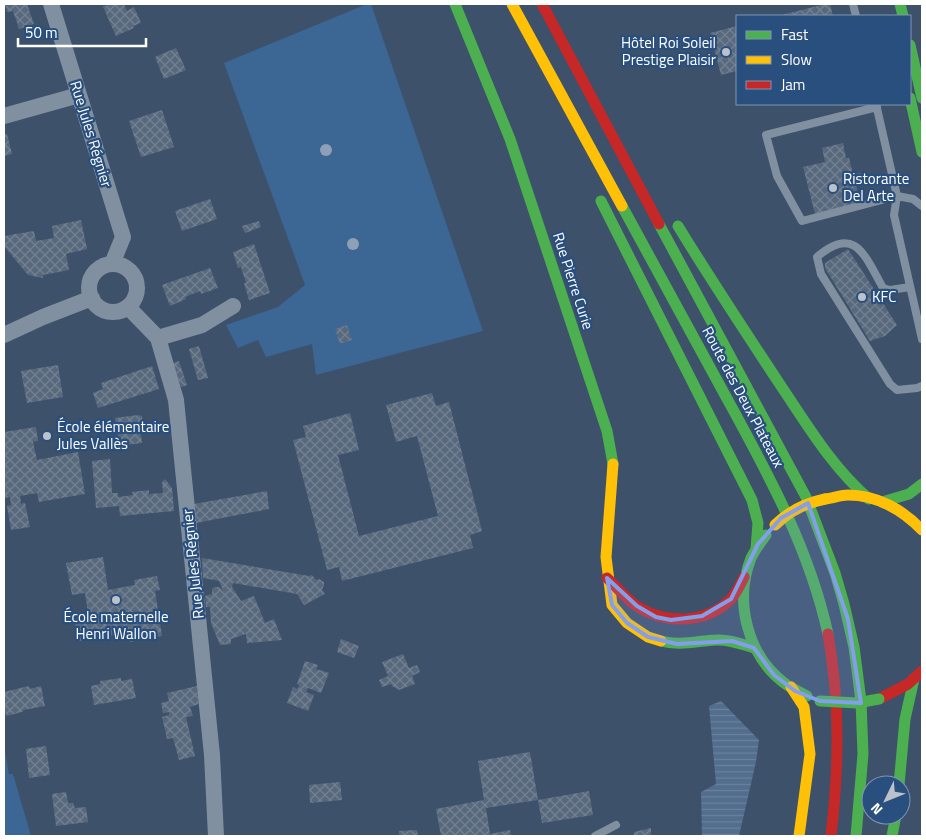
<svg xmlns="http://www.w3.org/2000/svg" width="926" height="840" font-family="'Titillium Web',sans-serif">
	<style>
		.green { fill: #3c6694 }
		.water { fill: url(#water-rules) }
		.building { fill: url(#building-cross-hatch) }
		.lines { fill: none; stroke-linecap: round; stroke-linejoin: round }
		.lane { stroke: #8190a1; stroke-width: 8 }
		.street { stroke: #8190a1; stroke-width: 16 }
		.fast { stroke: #4caf50; stroke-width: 11 }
		.slow { stroke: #ffc107; stroke-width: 11 }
		.jam { stroke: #c62828; stroke-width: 11 }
		.fast-bridge { stroke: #4caf50; stroke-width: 11 }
		.slow-bridge { stroke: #ffc107; stroke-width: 11 }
		.tree { fill: #8ea0b6 }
		.marked { fill: #839eea; fill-opacity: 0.2; stroke: #839eea; stroke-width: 4; stroke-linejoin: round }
		.poi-dot { fill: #bbc2cb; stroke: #294f7e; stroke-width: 2 }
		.labels { text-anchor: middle; stroke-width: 4.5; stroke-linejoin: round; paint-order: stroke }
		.poi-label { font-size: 15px; fill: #fff; stroke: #294f7e; text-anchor: start }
		.street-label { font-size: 15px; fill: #fff; stroke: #294f7e }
	</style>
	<defs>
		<pattern id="water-rules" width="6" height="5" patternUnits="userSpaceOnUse" patternTransform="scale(1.25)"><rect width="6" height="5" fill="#526d8d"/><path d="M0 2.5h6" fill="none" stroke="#6c839e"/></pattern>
		<pattern id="building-cross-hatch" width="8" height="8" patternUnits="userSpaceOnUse" patternTransform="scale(1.25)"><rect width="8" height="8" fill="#59697d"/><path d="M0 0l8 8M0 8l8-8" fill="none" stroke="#728090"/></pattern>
	</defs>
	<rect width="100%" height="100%" fill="#3d516a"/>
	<path class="green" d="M367,4H371L483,331L316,375L312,344L266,357L258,340L238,348L226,325L278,307L305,285L224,63Z
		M4,746L9,774H13L31,836H4Z"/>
	<path class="water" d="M721,701L759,740L756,762L739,836H702L701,792L716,784L709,706Z"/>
	<path class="building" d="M5,4H27L34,24L19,29L13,11L7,12Z
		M110,4H124L127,11L134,7L141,23L133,26L134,28L116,36L103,7Z
		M825,4H830L833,16H778Z
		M737,26V71L721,75L710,33Z
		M176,48L186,70L164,79L155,57Z
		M162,110L174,147L141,157L129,121Z
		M7,134L12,154L4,156V135Z
		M843,143L846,158H849L853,174L861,173L864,183L856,185L860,202L815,214L803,167L825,162L822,148Z
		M210,199L217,219L182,231L175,211Z
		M81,220L87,249L66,254L69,270L43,275V278L28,275L4,246V236L34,231L36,241L54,238L52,226Z
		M259,221L261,227L245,233L242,226Z
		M254,244L270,293L249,300L244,283H246L241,267L238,268L233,252Z
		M848,249L897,325L885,336L870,341L825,268V263Z
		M210,268L218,288L201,294L200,291L185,297L186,299L170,306L162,285Z
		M347,325L352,340L340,344L335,329Z
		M199,346L208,378L198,380L189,349Z
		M179,361L187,385L181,387L173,363Z
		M58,365L63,397L27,403L21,371Z
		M152,366L159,389L98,408L93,393L103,389L101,383Z
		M432,393L436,406L449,402L482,531L470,535L473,548L342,581L339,567L327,570L293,440L306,437L303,426L350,413L359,450L338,455L359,536L438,516L417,436L396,442L386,405Z
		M138,415L142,416L143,428L140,429L142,443L119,446L115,418Z
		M36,427L38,441L33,442L37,460L78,452L85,494L39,502L37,493L20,496L21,504L25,503L30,527L11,530L7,506L11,505L10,497L5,498L4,489V432Z
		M110,459L112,493H118V497L133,495L132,492L149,490V494L163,493L162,482L165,479L172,488L174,511L120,516L119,506L96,508L92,461Z
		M267,491L269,509L196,523L194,504Z
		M103,557L108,590L135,585L134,580L157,576L160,590L155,591L162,636L130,642L128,633L79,641L75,622L89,620L85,593L72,595L66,563Z
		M202,558L309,576L312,575L316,580L319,579L324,582V585L322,590L325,594L304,605L297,594L233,583L232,587L241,601L254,596L265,623L274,619L282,640L247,643L246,634L231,639V644L220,645L211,623L210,607H206L205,596L212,594V589L215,587H219L223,591L219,581L203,578Z
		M341,639L359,646L354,658L337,652Z
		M403,654L409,668L417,665L420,672L412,676L415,684L399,690L392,686L391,684L382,687L379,680L388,676L382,662Z
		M305,661L318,665L316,669L329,673L321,693L308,688L306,692L314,695L308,711L287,703L293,687L298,689L299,685L297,684Z
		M121,678V681L132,679L136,698L94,705L91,686L100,684V681Z
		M29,686L30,689L41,686L45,706L24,710L22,712L7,716L5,713L4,708V692Z
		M197,686L199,704L190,707L193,716L186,717L195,756L179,760L173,738L167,739L162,717L169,715V712L163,713L161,703L169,701L167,693Z
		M46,746L50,775L29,778L26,749Z
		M530,752L538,800L486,808L490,834L510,830L511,836H441L436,809L484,800L478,761Z
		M340,782L342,800L310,803L309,785Z
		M589,791L593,815L542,823L538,800Z
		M66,792L68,803H73L75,808L86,807L88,822L56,826L52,794Z
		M651,828V836H634V832Z
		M417,830L418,836H399V831Z"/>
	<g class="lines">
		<path class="lane" d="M853,4L856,16
			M876,104L897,196L894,215L922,339
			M877,107L766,135L777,176L802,221L897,196L913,199L922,206
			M910,287L890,290L883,288C865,256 855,224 817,257L821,274L890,384L897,390L917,388L922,386
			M595,836L616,825"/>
		<path class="street" d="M51,4L123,237L112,264
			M4,116L79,95
			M89 288a24 24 0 1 1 48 0a24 24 0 1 1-48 0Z
			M128,307L158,338L176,400L212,755L216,836
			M4,335L43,317L92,298
			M158,338L202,325L233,306"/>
		<path class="fast" d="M455,4L510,139L607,431L613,464
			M900,4L903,16
			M910,45L922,98
			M910,98L922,152
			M601,201L752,500L758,523L756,549
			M622,206C656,269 691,332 725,395C767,472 809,547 828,634
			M659,224L806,497L835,573L844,604L854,647L861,701L863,754L856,836
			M678,226C711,280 746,333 781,386C808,426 832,467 869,499
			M882,502L909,494L922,484
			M766,535C761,542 755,550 751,558C734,601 747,657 787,685C793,689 800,692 807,696
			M661,641C679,646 697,641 716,640C729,639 741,644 754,648
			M899,785L905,719L914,679
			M892,836L896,815"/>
		<path class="slow" d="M512,4L622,206
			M613,464L606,557L612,605L627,623L648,637L661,641
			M825,499C833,498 841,495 848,495C877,495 903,510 922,530
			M791,687L804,707L810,754L799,836"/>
		<path class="jam" d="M542,4L659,224
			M607,578C617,587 626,599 638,607C666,624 705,624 730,600C736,594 740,585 744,577
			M828,634C840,703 839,766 831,836
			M879,699L908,684L922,671"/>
		<path class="fast-bridge" d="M820,701L857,703L879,699"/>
		<path class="slow-bridge" d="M775,525C789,511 806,503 825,499"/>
	</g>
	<g class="tree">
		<circle cx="326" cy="150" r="6"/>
		<circle cx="353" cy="244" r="6"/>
	</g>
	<path class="marked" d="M808,503L848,619L861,703L820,701L795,691L774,675L754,648L732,641L677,644L648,637L627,623L612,605L607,578L637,606L656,617L671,620L702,616L731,599L758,544L781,518Z"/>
	<g class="poi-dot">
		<circle cx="726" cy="52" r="5"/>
		<circle cx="833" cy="188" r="5"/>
		<circle cx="862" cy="297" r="5"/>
		<circle cx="47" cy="436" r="5"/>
		<circle cx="116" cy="600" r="5"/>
	</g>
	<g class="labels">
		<g class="poi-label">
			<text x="716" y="48" text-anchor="end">Hôtel Roi Soleil<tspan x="716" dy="17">Prestige Plaisir</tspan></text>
			<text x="843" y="184">Ristorante<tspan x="843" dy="17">Del Arte</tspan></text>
			<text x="872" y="302">KFC</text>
			<text x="57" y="432">École élémentaire<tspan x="57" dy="17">Jules Vallès</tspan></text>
			<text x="116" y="622" text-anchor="middle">École maternelle<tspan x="116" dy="17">Henri Wallon</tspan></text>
		</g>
		<g class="street-label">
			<text transform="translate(91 134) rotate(73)" y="5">Rue Jules Régnier</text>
			<text transform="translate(573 281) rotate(72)" y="5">Rue Pierre Curie</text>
			<text transform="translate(743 397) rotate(62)" y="5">Route des Deux Plateaux</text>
			<text transform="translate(193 564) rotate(-96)" y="5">Rue Jules Régnier</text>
		</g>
	</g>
	<rect width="926" height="840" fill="none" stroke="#ffffff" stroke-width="10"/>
	<rect x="736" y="15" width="175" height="90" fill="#294f7e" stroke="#7f95b2"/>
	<rect x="746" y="31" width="25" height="8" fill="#4caf50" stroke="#7f95b2"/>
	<text x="781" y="40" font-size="15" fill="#ffffff">Fast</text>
	<rect x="746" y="56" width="25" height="8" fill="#ffc107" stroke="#7f95b2"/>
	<text x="781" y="65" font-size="15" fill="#ffffff">Slow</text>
	<rect x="746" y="81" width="25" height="8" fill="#c62828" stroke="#7f95b2"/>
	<text x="781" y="90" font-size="15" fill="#ffffff">Jam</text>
	<g transform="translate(886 800) rotate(227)"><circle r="24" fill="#294f7e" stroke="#7f95b2"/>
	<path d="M0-4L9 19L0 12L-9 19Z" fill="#bbc2cb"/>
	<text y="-8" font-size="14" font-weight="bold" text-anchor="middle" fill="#ffffff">N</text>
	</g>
	<path d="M18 38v8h128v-8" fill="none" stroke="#ffffff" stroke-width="2.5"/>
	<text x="25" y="38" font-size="15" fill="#ffffff" stroke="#294f7e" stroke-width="4" paint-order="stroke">50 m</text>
</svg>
